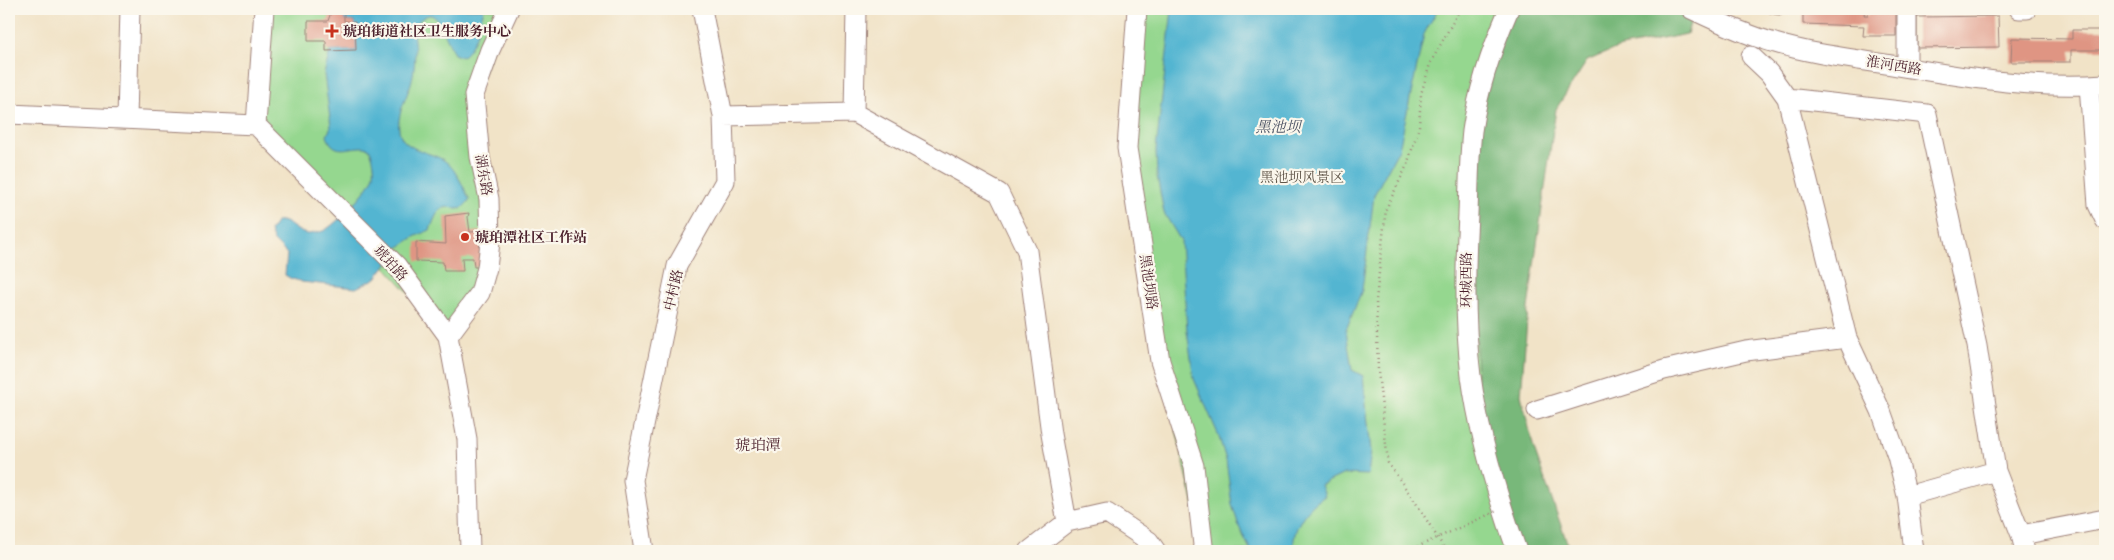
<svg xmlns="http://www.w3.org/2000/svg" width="2114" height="560" font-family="'Libre Caslon Text','Noto Serif SC',serif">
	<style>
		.green { fill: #95d78f; stroke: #707b5d }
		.forest { fill: #78b87a; stroke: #616c52 }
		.water { fill: #52b5d1; stroke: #4e6a7e }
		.building { fill: #df9583 }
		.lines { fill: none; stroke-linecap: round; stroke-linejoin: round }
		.minor-casing { stroke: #9e8179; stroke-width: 21 }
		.path { stroke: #9e8179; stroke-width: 2.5; stroke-dasharray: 1 4; stroke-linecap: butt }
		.minor { stroke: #fff; stroke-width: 19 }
		.path-bridge { stroke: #9e8179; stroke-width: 2.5; stroke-dasharray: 1 4; stroke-linecap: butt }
		.poi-dot { fill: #c8321e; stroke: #fbf7ec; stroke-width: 2 }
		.labels { text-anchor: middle; stroke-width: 4.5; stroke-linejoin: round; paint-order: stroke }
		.poi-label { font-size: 14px; font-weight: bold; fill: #4a1f2b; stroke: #fbf7ec; text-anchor: start }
		.street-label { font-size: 14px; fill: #4a1f2b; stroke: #fbf7ec }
		.park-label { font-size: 14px; fill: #605649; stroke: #fbf7ec }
		.water-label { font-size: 15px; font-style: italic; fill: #4d5465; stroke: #fbf7ec }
		.neighbourhood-label { font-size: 15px; fill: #4a1f2b; stroke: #fbf7ec }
	</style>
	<rect width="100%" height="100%" fill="#fbf7ec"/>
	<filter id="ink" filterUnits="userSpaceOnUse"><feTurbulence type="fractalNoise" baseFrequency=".02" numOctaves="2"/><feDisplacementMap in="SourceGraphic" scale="10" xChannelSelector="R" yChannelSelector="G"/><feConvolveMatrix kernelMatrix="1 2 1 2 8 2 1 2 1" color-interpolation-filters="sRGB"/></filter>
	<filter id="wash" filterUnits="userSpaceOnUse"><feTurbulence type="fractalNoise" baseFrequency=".0096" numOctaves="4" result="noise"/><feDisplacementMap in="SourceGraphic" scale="20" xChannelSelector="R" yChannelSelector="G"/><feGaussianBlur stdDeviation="1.12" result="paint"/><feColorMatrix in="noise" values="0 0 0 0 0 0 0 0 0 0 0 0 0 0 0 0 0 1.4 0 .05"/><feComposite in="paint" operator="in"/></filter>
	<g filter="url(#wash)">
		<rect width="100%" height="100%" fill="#f1e3c7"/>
		<path class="green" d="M264,9H509L474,95L487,268L448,336L256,125Z
			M1137,9H1509L1517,551H1202L1203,545L1160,361L1127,148Z"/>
		<path class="forest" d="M1509,9H1694L1687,34L1617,48L1587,61L1556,109L1528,308L1521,395L1534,449L1570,551H1517L1478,418L1471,146Z"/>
		<path class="water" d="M344,9H484C479,25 476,46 462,57L454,54C449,45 439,13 429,15C423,16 417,23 412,26C415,43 416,58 413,75C410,94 394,115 400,134C406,151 432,152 445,161C457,170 463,187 470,200L461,209C439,204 438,210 430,230L414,237L399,247L376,278L356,288L302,282L290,278L285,275L287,254L273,240L270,231L277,221C289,219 295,233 308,234C311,234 319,232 323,231C335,226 373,187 374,174C375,165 373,156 369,148C352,143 335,159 327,136L331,126L324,74L330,51L356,50L355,22L344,21Z
			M1172,9H1438L1424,34L1399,149L1374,195L1362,290L1346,330L1352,370L1363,376L1371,451L1368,475L1344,474L1321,485L1325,496C1306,508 1291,528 1294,551H1251L1240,529L1232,505L1226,460L1218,434L1194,379L1187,331L1181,241L1164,213L1157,176L1156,150Z"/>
		<g id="blocks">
			<path class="building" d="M332,9H344V21L355,22L356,50L326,51V41H308V21H328Z
				M1762,9H1781V15L1770,14V12L1762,11Z
				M1810,9H1865L1864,15H1868V9H1896V36H1863L1864,26L1803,24V10Z
				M1998,16L1999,47L1917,48V17Z
				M2072,30H2105V50H2071V62H2011L2012,38L2072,39Z
				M469,213L468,217L470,232L485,231V267H474L473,258H462L463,271H444L443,262L416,261V242L446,244L445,216Z"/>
		</g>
	</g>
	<g filter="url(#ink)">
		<use href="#blocks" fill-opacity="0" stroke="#9e8179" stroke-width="1"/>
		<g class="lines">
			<g class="minor-casing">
				<path id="minor" d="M264,9L256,125L397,266L448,336L467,439L470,551
					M856,9L854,113L999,193L1027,251L1051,434L1067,522
					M1137,9L1127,148L1160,361L1194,466L1203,545L1202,551
					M1509,9C1492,48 1478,89 1472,131C1469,159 1469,187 1468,214C1465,268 1464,322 1471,376C1479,435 1497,495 1517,551
					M1691,9C1718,22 1746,35 1775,43C1818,56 1865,60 1909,68C1974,79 2039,89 2105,84
					M1907,9V67
					M2019,9H2027
					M1751,56L1769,73L1787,98L1847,338L1881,411L1897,456L1907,496L1914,551
					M2089,85L2098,205L2105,220
					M1787,98L1927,114L1977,346L1996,471L2021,535L2025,551
					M9,114L256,125
					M723,116L854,113
					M127,118L130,9
					M448,336L480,293L487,268L490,242L489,199L480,157L474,95L490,50L509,9
					M1537,410L1664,370L1746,351L1847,338
					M1907,496L1996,471
					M2021,535L2105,519
					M644,551L633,480L677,266L725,181L723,116L702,9
					M1029,551L1067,522L1107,513L1149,541L1156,551"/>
			</g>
			<path class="path" d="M1446,551L1416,503L1388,463L1378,371L1376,300L1386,209L1407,165L1419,127L1421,94L1430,64L1460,9"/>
			<use href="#minor" class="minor"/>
			<path class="path-bridge" d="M1408,551L1499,510"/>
		</g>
	</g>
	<g class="poi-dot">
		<path d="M329.5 23.5h5v5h5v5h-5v5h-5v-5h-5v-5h5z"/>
		<circle cx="465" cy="237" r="5"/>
	</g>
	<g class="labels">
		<g class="poi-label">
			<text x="343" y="36">琥珀街道社区卫生服务中心</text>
			<text x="475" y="242">琥珀潭社区工作站</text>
		</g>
		<g class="street-label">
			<text transform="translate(1894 65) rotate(9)" y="5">淮河西路</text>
			<text transform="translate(484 175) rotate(80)" y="5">湖东路</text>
			<text transform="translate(391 263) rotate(48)" y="5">琥珀路</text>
			<text transform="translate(1466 280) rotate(-90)" y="5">环城西路</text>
			<text transform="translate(1149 282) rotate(82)" y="5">黑池坝路</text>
			<text transform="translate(673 290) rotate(-77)" y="5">中村路</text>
		</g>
		<g class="park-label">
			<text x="1302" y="182">黑池坝风景区</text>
		</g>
		<g class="water-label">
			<text x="1278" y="132">黑池坝</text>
		</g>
		<g class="neighbourhood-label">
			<text x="758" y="450">琥珀潭</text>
		</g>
	</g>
	<rect width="2114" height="560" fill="none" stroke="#fbf7ec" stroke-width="30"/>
</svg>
